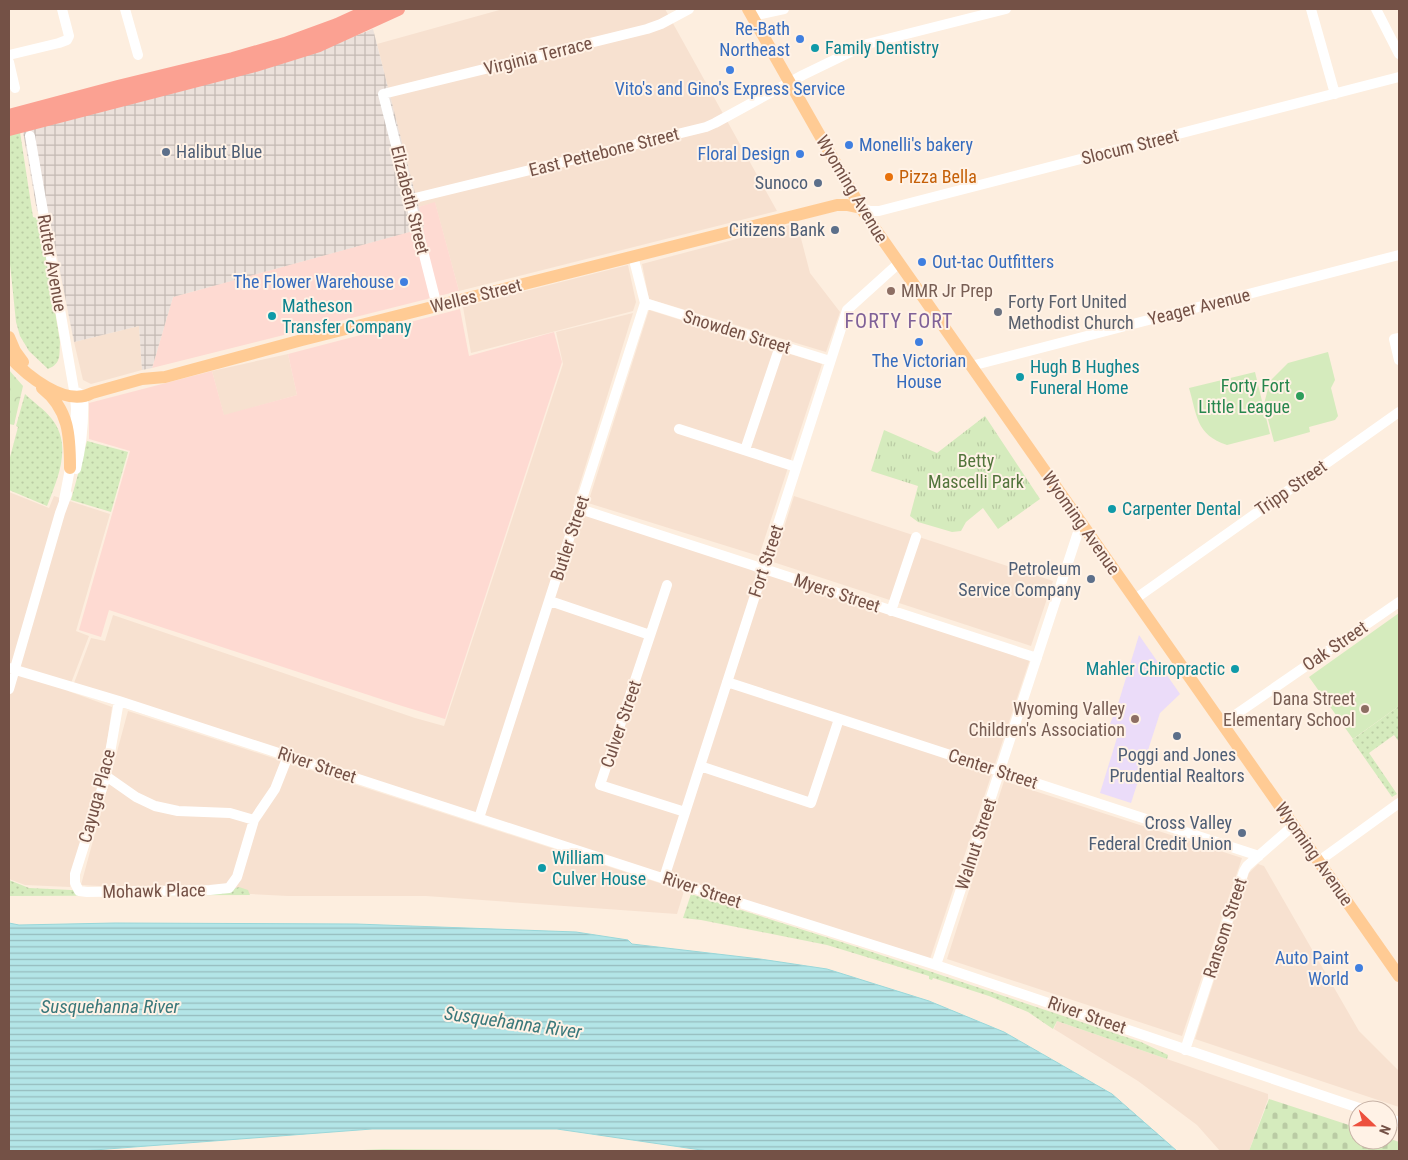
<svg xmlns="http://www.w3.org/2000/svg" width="1408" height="1160" font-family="'Roboto Condensed',sans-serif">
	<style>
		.residential { fill: #f7e1d0 }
		.commercial { fill: #fedad2 }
		.industrial { fill: url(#industrial-grid) }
		.education { fill: #ebdcf9 }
		.grass { fill: url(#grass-dots) }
		.forest { fill: url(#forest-crowns) }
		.cemetery { fill: url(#cemetery-stones) }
		.park { fill: url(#park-tufts) }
		.garden { fill: #d5ebbd }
		.water { fill: url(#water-rules); stroke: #99d7d9 }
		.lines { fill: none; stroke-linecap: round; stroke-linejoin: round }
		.minor { stroke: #fff; stroke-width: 10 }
		.major { stroke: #ffcb94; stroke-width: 12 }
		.highway { stroke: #fba192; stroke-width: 14 }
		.shop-dot { fill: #3f7fe0; stroke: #fff2e6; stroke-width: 2 }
		.culture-dot { fill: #0f9aa8; stroke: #fff2e6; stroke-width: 2 }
		.service-dot { fill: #5c6f8a; stroke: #fff2e6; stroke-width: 2 }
		.food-dot { fill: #e8710a; stroke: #fff2e6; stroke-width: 2 }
		.education-dot { fill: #8d6e63; stroke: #fff2e6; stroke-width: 2 }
		.worship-dot { fill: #6b7280; stroke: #fff2e6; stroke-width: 2 }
		.leisure-dot { fill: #2e9e5b; stroke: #fff2e6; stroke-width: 2 }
		.labels { text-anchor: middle; stroke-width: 4; stroke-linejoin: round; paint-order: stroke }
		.shop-label { font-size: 18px; fill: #366cbe; stroke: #fff2e6; text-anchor: end }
		.culture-label { font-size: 18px; fill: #0d838f; stroke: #fff2e6; text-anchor: start }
		.street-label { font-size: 18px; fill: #745146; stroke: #fff2e6 }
		.service-label { font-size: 18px; fill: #4e5e75; stroke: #fff2e6; text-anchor: end }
		.food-label { font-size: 18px; fill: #c56008; stroke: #fff2e6; text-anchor: start }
		.education-label { font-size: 18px; fill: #785e54; stroke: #fff2e6; text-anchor: end }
		.worship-label { font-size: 18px; fill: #5b616d; stroke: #fff2e6; text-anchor: start }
		.leisure-label { font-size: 18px; fill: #27864d; stroke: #fff2e6; text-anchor: end }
		.park-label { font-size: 18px; fill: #52743b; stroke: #fff2e6 }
		.water-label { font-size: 19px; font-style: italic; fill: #3a787b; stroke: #fff2e6 }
		.quarter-label { font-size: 20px; letter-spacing: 1px; fill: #7f6198; stroke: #fff2e6 }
	</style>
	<defs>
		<pattern id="industrial-grid" width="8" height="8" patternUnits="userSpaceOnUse" patternTransform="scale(1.25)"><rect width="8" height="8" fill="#ebe1db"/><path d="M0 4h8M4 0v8" fill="none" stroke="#c3b9b3"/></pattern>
		<pattern id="grass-dots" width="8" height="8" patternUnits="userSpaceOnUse" patternTransform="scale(1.25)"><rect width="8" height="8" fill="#d5ebbd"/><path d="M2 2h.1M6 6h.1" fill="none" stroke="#bacba4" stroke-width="1.8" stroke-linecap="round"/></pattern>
		<pattern id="forest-crowns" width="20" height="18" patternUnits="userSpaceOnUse" patternTransform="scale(1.25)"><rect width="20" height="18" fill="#d5ebbd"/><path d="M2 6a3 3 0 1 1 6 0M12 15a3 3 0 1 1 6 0" fill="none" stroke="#bacba4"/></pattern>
		<pattern id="cemetery-stones" width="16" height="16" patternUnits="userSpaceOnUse" patternTransform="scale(1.25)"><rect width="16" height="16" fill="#d5ebbd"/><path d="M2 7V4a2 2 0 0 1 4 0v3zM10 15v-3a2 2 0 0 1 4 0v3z" fill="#bacba4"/></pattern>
		<pattern id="park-tufts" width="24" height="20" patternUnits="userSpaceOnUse" patternTransform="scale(1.25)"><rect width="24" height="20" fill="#d5ebbd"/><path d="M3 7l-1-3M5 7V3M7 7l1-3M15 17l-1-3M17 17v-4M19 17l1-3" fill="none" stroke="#bacba4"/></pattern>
		<pattern id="water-rules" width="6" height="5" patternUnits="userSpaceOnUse" patternTransform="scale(1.25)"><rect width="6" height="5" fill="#b3e5e7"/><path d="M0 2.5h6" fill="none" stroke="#96bcbd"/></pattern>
	</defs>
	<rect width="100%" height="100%" fill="#fdeedf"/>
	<path class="residential" d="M503,9H665L777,211L459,291L435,203L418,207L377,44Z
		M797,223L810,273L840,312L826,352L649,299L642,264Z
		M628,265L636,302L633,311L471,353L463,307Z
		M649,310L822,364L759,556L588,503Z
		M633,313L573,506L1031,656L928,965L71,691L91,638L105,641L113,615L415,718L444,726L563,364L556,332Z
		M139,326L142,370L91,384L83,380L74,342Z
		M288,354L297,395L224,416L212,371Z
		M9,492L49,508L54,496L110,514L76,631L89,636L68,691L112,707L104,764L70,887L25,885L9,879Z
		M794,496L1053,581L1031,646L773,562Z
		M128,711L684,891L677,914L426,896H288L81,885Z
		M1004,781L1242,858L1182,1036L947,959Z
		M1258,864L1264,866L1359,1031L1399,1071V1107L1195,1039L1249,873Z
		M1057,1021L1268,1094V1099L1249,1151H1220L1197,1125L1138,1081L1054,1029Z"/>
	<path class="commercial" d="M435,202L459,291L152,368L173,297L423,228L418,207Z
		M460,309L469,356L554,332L562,362L445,719L402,706L109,610L101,637L79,630L130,451L89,439V403L212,371L224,415L297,395L288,354Z"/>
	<path class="industrial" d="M373,29L424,228L173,297L152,368L142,370L139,326L74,342L49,216L37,211L23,132L306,55Z"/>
	<path class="education" d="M1139,635L1180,694L1160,713L1131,803L1100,793L1120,728L1110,724L1114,714H1115Z"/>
	<path class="grass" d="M20,132L33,217L40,219L60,342C59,355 62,363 48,369L29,351L20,336L16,322L9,254V135Z
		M25,394C33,402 44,409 51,418C73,444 58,478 47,506L9,490V461L18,427L16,426Z
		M87,441L128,452L111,512L71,500Z
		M1399,706V742L1394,735L1369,753L1397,794L1392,797L1352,740Z
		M9,880L29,888L92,891L223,892L239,887L248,890L250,895L9,896Z
		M691,894L860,948L1141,1042L1168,1055L1167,1059L1057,1021L1053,1029L1028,1012L989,996L933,978L932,980L929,979V976L827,945L701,920L683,918Z"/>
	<path class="forest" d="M9,370L23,386L14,425L9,424Z
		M383,1149L618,1151H620H341Z"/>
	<path class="cemetery" d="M1269,1099L1358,1128V1140H1388V1138L1399,1142V1151H1249Z"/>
	<path class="park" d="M985,416L1040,499L998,529L983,508L966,522L961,531L952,532L918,522L910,516L918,486L871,471L884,430L937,453Z"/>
	<path class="garden" d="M1328,352L1335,380L1331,388L1338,416L1335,420L1309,427L1310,432L1274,442L1264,404L1270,381L1288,363Z
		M1255,372L1270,434L1227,445C1196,435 1197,415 1189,388Z
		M1399,613V706L1353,739L1309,677Z"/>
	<path class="water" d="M9,923L19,925L115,923L356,924L576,932L628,940L632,944L760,959L827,969L929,1001L1004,1032L1112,1094L1177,1151H708L557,1129H372L81,1151H9Z"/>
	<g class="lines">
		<path class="minor" d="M125,9L138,55
			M1311,9L1335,94
			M1376,9L1399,54
			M752,16L784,9
			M9,55L59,43L67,40L69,36L62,9
			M9,62L15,88
			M30,136L75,396L76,409L74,448L64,500
			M411,199L706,127L715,123L803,75L867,44L1006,9
			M861,208L870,211H879L1399,77
			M645,303L830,361
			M437,306L383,94L647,29L661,24L689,9
			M1399,338L1394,339L1399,360
			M971,366L1399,255
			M679,429L796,467
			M745,450L780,346
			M76,469C82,444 84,421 83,396L77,392
			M580,509L1037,658
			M667,585L600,785L685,812
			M1135,599L1399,412
			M550,601L650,635
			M891,611L916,537
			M9,668L119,701L668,880L936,965L1365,1110
			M727,682L1259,856
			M9,689L60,513L67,494
			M119,701L106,776L75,874V883L79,891L87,892L210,890L229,888L237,877L254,820L275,789L288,756
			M1222,724L1399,602
			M700,766L811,803L839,719
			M106,776L136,797L155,806L178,811L230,813L254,820
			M479,818L645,303L633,256
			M1319,861L1399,803
			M664,878L847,310L899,263
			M936,965L1081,523
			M1185,1050L1244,871L1247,866L1294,825
			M1388,1118L1399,1122"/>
		<path class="major" d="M748,9L861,208L871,223L1399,976
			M9,337L15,351L23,362
			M9,356C25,374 65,408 92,393L142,379L165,377L302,340L837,205H847L861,208
			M42,388C69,409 70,436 70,468"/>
		<path class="highway" d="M9,116L118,87L233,59L285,44L337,25L372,9
			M9,129L255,65L319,45L398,9"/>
	</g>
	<g class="shop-dot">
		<circle cx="800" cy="39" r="5"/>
		<circle cx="730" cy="70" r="5"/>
		<circle cx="849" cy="145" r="5"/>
		<circle cx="800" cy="154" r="5"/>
		<circle cx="922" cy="262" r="5"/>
		<circle cx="404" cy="282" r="5"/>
		<circle cx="919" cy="342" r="5"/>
		<circle cx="1359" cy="968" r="5"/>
	</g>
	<g class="culture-dot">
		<circle cx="815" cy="48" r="5"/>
		<circle cx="272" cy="316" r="5"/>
		<circle cx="1020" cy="377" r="5"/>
		<circle cx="1112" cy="509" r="5"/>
		<circle cx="1235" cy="669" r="5"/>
		<circle cx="542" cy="868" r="5"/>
	</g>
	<g class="service-dot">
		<circle cx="166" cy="152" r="5"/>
		<circle cx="818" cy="183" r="5"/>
		<circle cx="835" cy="230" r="5"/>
		<circle cx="1091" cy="579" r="5"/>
		<circle cx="1177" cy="736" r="5"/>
		<circle cx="1242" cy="833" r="5"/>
	</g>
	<circle class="food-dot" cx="889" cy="177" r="5"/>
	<g class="education-dot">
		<circle cx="891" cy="291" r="5"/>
		<circle cx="1365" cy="709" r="5"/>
		<circle cx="1135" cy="719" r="5"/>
	</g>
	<circle class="worship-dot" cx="998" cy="312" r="5"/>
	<circle class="leisure-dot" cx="1300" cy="396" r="5"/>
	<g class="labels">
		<g class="shop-label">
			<text x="790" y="35">Re-Bath<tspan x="790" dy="21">Northeast</tspan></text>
			<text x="730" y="95" text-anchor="middle">Vito's and Gino's Express Service</text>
			<text x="859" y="151" text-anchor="start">Monelli's bakery</text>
			<text x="790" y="160">Floral Design</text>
			<text x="932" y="268" text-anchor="start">Out-tac Outfitters</text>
			<text x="394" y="288">The Flower Warehouse</text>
			<text x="919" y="367" text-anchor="middle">The Victorian<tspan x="919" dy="21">House</tspan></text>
			<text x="1349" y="964">Auto Paint<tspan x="1349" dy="21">World</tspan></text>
		</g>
		<g class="culture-label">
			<text x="825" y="54">Family Dentistry</text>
			<text x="282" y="312">Matheson<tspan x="282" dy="21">Transfer Company</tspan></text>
			<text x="1030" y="373">Hugh B Hughes<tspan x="1030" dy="21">Funeral Home</tspan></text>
			<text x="1122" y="515">Carpenter Dental</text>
			<text x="1225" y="675" text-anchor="end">Mahler Chiropractic</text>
			<text x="552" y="864">William<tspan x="552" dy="21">Culver House</tspan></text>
		</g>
		<g class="street-label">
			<text transform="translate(538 56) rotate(-14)" y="6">Virginia Terrace</text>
			<text transform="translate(1130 147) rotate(-14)" y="6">Slocum Street</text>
			<text transform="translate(604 152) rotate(-14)" y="6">East Pettebone Street</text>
			<text transform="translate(852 189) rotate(59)" y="6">Wyoming Avenue</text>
			<text transform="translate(410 200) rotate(76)" y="6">Elizabeth Street</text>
			<text transform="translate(52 263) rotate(80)" y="6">Rutter Avenue</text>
			<text transform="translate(476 296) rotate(-14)" y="6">Welles Street</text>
			<text transform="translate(1199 307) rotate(-14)" y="6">Yeager Avenue</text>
			<text transform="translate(737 332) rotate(17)" y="6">Snowden Street</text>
			<text transform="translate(1291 488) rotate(-35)" y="6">Tripp Street</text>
			<text transform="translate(1081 523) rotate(55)" y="6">Wyoming Avenue</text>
			<text transform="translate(570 538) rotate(-72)" y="6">Butler Street</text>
			<text transform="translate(766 561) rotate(-72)" y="6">Fort Street</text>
			<text transform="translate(837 593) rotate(18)" y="6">Myers Street</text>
			<text transform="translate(1335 646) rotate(-34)" y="6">Oak Street</text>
			<text transform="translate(621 724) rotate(-71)" y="6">Culver Street</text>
			<text transform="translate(317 765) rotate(18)" y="6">River Street</text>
			<text transform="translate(993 769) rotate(18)" y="6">Center Street</text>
			<text transform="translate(97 796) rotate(-75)" y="6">Cayuga Place</text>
			<text transform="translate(976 844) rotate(-72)" y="6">Walnut Street</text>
			<text transform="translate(1314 854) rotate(55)" y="6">Wyoming Avenue</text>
			<text transform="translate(702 890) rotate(18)" y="6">River Street</text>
			<text transform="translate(154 891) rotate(-1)" y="6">Mohawk Place</text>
			<text transform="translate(1225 928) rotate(-72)" y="6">Ransom Street</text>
			<text transform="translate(1087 1015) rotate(19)" y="6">River Street</text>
		</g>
		<g class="service-label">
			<text x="176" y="158" text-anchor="start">Halibut Blue</text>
			<text x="808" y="189">Sunoco</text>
			<text x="825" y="236">Citizens Bank</text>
			<text x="1081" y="575">Petroleum<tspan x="1081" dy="21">Service Company</tspan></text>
			<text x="1177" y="761" text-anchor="middle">Poggi and Jones<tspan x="1177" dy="21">Prudential Realtors</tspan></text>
			<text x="1232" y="829">Cross Valley<tspan x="1232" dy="21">Federal Credit Union</tspan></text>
		</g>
		<g class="food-label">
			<text x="899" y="183">Pizza Bella</text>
		</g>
		<g class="education-label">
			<text x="901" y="297" text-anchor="start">MMR Jr Prep</text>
			<text x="1355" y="705">Dana Street<tspan x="1355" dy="21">Elementary School</tspan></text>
			<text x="1125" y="715">Wyoming Valley<tspan x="1125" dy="21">Children's Association</tspan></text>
		</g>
		<g class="worship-label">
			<text x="1008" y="308">Forty Fort United<tspan x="1008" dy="21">Methodist Church</tspan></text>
		</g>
		<g class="leisure-label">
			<text x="1290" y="392">Forty Fort<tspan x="1290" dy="21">Little League</tspan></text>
		</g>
		<g class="park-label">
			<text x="976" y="467">Betty<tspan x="976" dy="21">Mascelli Park</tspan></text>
		</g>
		<g class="water-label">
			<text x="110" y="1013">Susquehanna River</text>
			<text transform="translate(513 1022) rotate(8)" y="7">Susquehanna River</text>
		</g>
		<g class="quarter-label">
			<text x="899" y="328">FORTY FORT</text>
		</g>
	</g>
	<rect width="1408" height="1160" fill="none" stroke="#745146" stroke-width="20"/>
	<g transform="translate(1373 1125) rotate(112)"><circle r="24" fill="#fff2e6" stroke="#c7b2a6"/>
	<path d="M0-4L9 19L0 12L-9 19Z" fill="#ed503d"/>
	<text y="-8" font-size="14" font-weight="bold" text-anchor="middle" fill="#745146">N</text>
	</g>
</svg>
